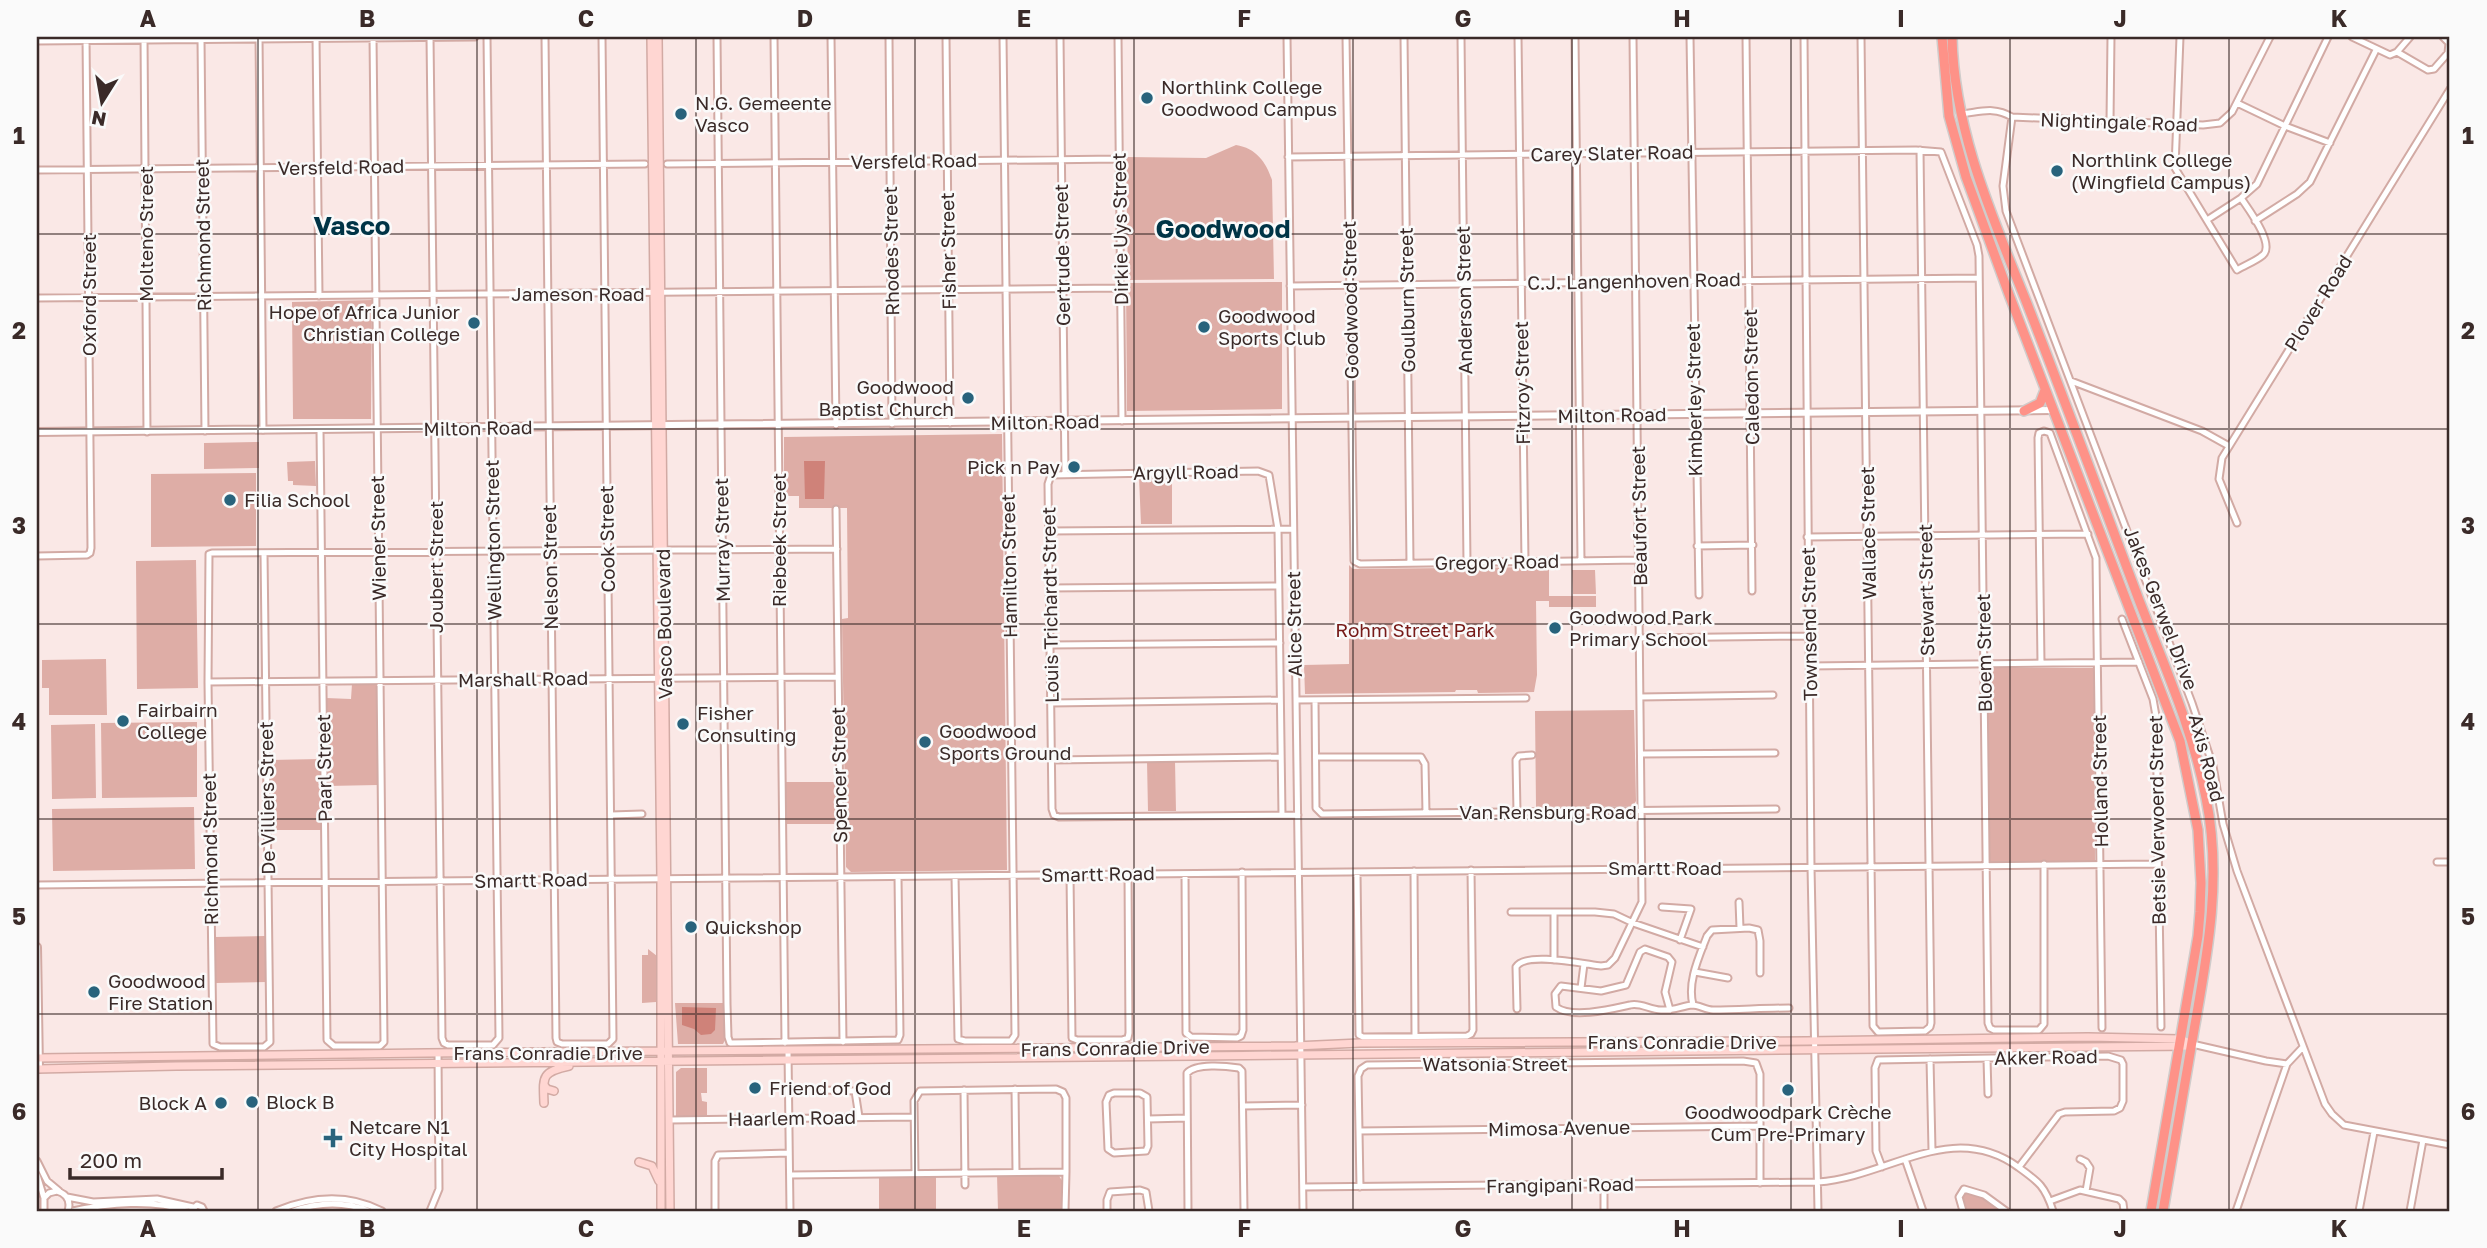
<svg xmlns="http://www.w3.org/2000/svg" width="2487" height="1248" font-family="'Golos Text',sans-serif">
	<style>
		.green { fill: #deada6 }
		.water { fill: #cf8279 }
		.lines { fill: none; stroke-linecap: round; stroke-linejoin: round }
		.minor-casing { stroke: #d2aaa4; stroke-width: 9 }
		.tertiary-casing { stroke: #d2aaa4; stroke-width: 10 }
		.secondary-casing { stroke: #d2aaa4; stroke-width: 10 }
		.trunk-casing { stroke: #d0cccb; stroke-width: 12 }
		.minor { stroke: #fff; stroke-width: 5 }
		.tertiary { stroke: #fff; stroke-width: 6 }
		.secondary { stroke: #ffd6d2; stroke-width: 7 }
		.trunk { stroke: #fe9288; stroke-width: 9 }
		.grid { fill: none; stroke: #3a2a28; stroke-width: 2; stroke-opacity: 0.55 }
		.poi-dot { fill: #28637c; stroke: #fafafa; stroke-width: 2.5 }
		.labels { text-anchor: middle; stroke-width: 5; stroke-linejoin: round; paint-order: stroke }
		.poi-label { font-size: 19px; fill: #3a2a28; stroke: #fafafa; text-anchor: start }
		.street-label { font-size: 19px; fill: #3a2a28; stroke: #fafafa }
		.park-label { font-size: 19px; fill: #761a18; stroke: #fafafa }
		.district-label { font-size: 26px; font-weight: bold; fill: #003446; stroke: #fafafa }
		.neatline { fill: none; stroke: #3a2a28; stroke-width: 2.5 }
		.grid-label { font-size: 23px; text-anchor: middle; font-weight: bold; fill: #3a2a28 }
	</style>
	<rect width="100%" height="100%" fill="#fae8e6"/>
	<path class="green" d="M1236,145C1256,148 1266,162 1272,180L1274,279L1128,280L1126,157L1206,158Z
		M1282,282V409L1127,411L1126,283Z
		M372,300L371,419H293L292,302Z
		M1002,434L1007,870L851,872L846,867L842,619L848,618L847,508H799V496H784V437Z
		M259,442V468L204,469V443Z
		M315,461L316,486L293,485V481H288L287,462Z
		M256,473V546L151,547V474Z
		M1172,476V524H1141L1139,477Z
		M196,560L198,688L137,689L136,561Z
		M1349,565L1353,569L1549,567V596H1596V607H1549V601H1536L1537,675L1534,692L1478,693L1477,690H1456L1455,692L1305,694L1304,665L1349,664Z
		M1572,570H1595L1596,594H1573Z
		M106,659L107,715H49V688H42V660Z
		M1990,668H2094L2095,861L1990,862L1987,673Z
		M352,684L377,685L378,785L327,786L326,698L351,699Z
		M1634,710L1636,801L1633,806L1536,807L1535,711Z
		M197,722V797L102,798L101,723Z
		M95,724L96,798L52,799L51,725Z
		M320,759L321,830H271L270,760Z
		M1147,761H1175L1176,811H1148Z
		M786,782H837L836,824H786Z
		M194,807L195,869L53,871L52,809Z
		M265,936L266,982L216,983L215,937Z
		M648,949L657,956L656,1000V1002L642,1003V955H648Z
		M675,1003H725L726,1038L723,1044H678Z
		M681,1068H707V1093H701L702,1101L707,1102V1119L676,1118V1072Z
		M1055,1174L1059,1176L1063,1182V1211H998L997,1175Z
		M936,1175V1211H879V1176Z
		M1965,1192L1981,1196L2003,1211H1965L1961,1195Z"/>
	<path class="water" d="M804,461H825L824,499H805Z
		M682,1007L716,1008L715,1030L711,1034L701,1035L694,1029L682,1025Z"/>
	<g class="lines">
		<g class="minor-casing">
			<path id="minor" d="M144,37L147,432
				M259,37L263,430
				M316,37L319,296
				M430,37L442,1038L444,1043L448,1045H493L499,1038L487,37
				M545,37L556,1038L557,1042L562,1044H608L613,1039L602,37
				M717,37L727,1004L728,1037L730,1043L898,1040L900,1035L898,877
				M774,37L785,1043
				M831,37L836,425
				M889,37L892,424
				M946,37L950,423
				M1060,37L1065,473
				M1118,37L1122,421
				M1287,37L1303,1211
				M1346,37L1354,561L1360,564L1639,560
				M1404,37L1410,563
				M1461,37L1467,563
				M1518,37L1525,562
				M1575,37L1581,561
				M1690,37L1699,595
				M1746,37L1752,591
				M1804,37L1811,867L1818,1211
				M1861,37L1873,1026L1878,1032L1925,1031L1930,1027L1931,1023L1920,150
				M2180,37L2175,168L2237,270C2245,265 2256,261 2263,255C2275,244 2249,210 2241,198
				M2352,37L2390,55L2397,52L2410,37
				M201,39L205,431
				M37,41L475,37
				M2397,52L2428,70L2434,69L2448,53L2449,43L2443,37
				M2237,103L2285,126L2330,143
				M1961,114C1980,112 1994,106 2012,117L2203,125L2220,123L2232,112L2270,37
				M2012,117L2003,186L2006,211L2192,703L2213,766L2223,824L2237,871L2325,1104L2332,1114L2344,1125L2450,1145
				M2110,121L2111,37
				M1288,157L1916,150L1941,152L1977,245L1979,256L1988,1023L1990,1028L1994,1030H2039L2044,1024V864
				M667,164L1119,159
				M37,170L645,164
				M2207,220L2241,198L2257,184L2328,37
				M2255,221L2297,194L2310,182L2376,50
				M1290,286L1979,278
				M37,298L1120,288
				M2071,381L2202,431L2229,446
				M320,430L327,1040L334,1046H380L384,1042L373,37
				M836,509L843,1042
				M2237,523L2219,479L2222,458L2450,89
				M1049,531L1292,529
				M1807,537L2088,534
				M1697,546L1753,545
				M264,553L270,1042L264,1047H220L213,1044L208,682L209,554L212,553L837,549
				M37,556L87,555L90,553L91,548L86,37
				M1050,588L1278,586
				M2122,619L2153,699L2156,716L2161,1027
				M1640,638L1809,636
				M1050,645L1280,643
				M2041,663L2038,438L2039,433L2044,431L2050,433L2096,558L2102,1028
				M1809,666L2139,662
				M208,682L837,677
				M1640,697L1773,695
				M1296,700L1526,698
				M1315,700L1316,808L1322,814L1776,809
				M1051,703L1280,700
				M1641,754L1775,753
				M1316,757H1421L1425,764L1426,813
				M1052,760L1281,757
				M1517,812L1516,760L1519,756L1532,755
				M611,815L642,814
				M1282,815L1278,529L1269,475L1258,471L1051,475L1048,484L1052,809L1054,815L1059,817L1298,815
				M2437,862H2450
				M1414,871L1415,1035
				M1357,872L1359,1035L1363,1037L1467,1036L1471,1034L1473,1030L1471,870
				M1185,874L1186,1033L1191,1037L1237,1038L1241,1036L1243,1030L1242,872
				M1070,875L1072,1038L1077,1040H1122L1128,1038L1129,1033L1128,874
				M955,876L958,1039L965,1041H1011L1015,1035L1003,37
				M37,885L2158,864
				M1739,902L1740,928
				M1662,907L1691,909L1680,940
				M1511,912H1595L1614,914L1633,923L1703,947
				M1554,912V960
				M1695,972L1728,978
				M1581,988L1584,964
				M1693,1005C1687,982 1699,957 1707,936L1712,930L1749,928L1758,930L1760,941V973
				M1517,1009L1516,967C1525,951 1584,964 1601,966L1608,965L1615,958L1642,902L1633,37
				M1670,1010L1665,992L1672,962L1668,957L1645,949L1640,952L1626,985L1601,991L1561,986L1555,994L1556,1007C1572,1019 1612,1009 1630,1005C1640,1002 1650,1010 1661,1010C1673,1011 1682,1006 1692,1005C1699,1005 1706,1010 1713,1010C1738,1010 1764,1008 1789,1008
				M2192,1044L2266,1061L2287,1064
				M788,1052L790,1211
				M1930,1059L1932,1150
				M1987,1059L1988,1094
				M1015,1089L1016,1172
				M823,1090L855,1091L859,1117
				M964,1090L965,1185
				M1114,1093H1140L1147,1097L1148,1146L1146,1151L1114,1153L1108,1149L1106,1102L1109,1095Z
				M1243,1106L1302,1105
				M1148,1119L1187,1118
				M670,1120L914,1117
				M1359,1131L1760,1126
				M1905,1159L1923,1211
				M2080,1159L2086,1162L2090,1168L2086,1191
				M37,1161L47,1181L59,1191
				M1882,1167L1876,1151L1875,1068L1878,1060L2108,1056L2121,1060L2123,1064V1101L2120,1108L2114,1111L2065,1112L2059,1114L2019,1167
				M915,1173L914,1101L920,1091L1056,1089L1063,1092L1066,1098V1172
				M37,1175L44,1198
				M790,1175L1066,1172L1065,1211
				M1604,1184V1211
				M1303,1187L1818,1182C1889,1177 1951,1119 2018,1167C2039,1182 2045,1186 2053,1211
				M1360,1187L1358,1076L1361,1069L1367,1065L1743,1061L1756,1063L1760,1074V1183
				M67,1197L93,1202L157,1199L193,1207
				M2050,1201L2080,1190L2119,1199L2123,1203L2124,1211
				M44,1211V1198L49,1193L57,1191C67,1194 71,1201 68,1211
				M73,1211C108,1203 154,1199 187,1211
				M191,1211L197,1205L202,1207L204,1211
				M276,1211C312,1196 347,1193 382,1211
				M293,1211C319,1202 344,1201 369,1211
				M430,1211L439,1189L438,1053
				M715,1211V1161L718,1155L789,1153
				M1107,1211V1200L1110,1192L1140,1190L1146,1192L1149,1211
				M1188,1211L1187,1073C1196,1063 1226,1066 1239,1068L1242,1071L1244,1211
				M1963,1211L1959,1197L1964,1189L1984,1195L2006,1211
				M2236,1211L2287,1064L2303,1047
				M2359,1211L2374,1132
				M2410,1211L2423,1140"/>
		</g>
		<g class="tertiary-casing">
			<path id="tertiary" d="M37,432L2053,410
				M37,947L39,1069"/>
		</g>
		<g class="secondary-casing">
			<path id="secondary" d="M651,37L661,879V1211
				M658,37L670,1211
				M37,1058L427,1053L1295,1046L1360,1043L1806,1041L2088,1037L2180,1039L2192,1044
				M37,1069L176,1066L2192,1046
				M544,1085L547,1089L554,1091
				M544,1103C543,1077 541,1072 569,1066
				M639,1162L652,1166L659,1181"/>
		</g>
		<g class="trunk-casing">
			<path id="trunk" d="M1942,37L1949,116L1966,177L2010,297L2180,741L2198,830L2201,883L2200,912L2198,936L2151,1211
				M1952,37C1954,131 1992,216 2026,301C2065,401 2102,501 2139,600C2164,665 2193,730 2206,798C2222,876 2208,952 2194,1030C2184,1090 2173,1151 2163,1211
				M2024,411L2040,403L2045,390"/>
		</g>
		<use href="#minor" class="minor"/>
		<use href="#tertiary" class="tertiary"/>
		<use href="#secondary" class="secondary"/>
		<use href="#trunk" class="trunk"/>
	</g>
	<path class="grid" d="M258,37V1211M477,37V1211M696,37V1211M915,37V1211M1134,37V1211M1353,37V1211M1572,37V1211M1791,37V1211M2010,37V1211M2229,37V1211M37,234H2450M37,429H2450M37,624H2450M37,819H2450M37,1014H2450"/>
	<g class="poi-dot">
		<circle cx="1147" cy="98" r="7"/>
		<circle cx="681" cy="114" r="7"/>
		<circle cx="2057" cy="171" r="7"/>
		<circle cx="474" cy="323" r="7"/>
		<circle cx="1204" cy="327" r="7"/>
		<circle cx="968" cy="398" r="7"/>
		<circle cx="1074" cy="467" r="7"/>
		<circle cx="230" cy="500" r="7"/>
		<circle cx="1555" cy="628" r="7"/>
		<circle cx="123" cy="721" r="7"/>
		<circle cx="683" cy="724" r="7"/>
		<circle cx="925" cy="742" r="7"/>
		<circle cx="691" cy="927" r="7"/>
		<circle cx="94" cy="992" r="7"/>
		<circle cx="755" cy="1088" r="7"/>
		<circle cx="1788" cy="1090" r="7"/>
		<circle cx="252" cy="1102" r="7"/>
		<circle cx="221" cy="1103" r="7"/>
		<path d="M329.5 1127.5h7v7h7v7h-7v7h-7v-7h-7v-7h7z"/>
	</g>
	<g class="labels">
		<g class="poi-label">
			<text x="1161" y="94">Northlink College<tspan x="1161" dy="22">Goodwood Campus</tspan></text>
			<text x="695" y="110">N.G. Gemeente<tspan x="695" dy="22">Vasco</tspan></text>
			<text x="2071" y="167">Northlink College<tspan x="2071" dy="22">(Wingfield Campus)</tspan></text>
			<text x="460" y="319" text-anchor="end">Hope of Africa Junior<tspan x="460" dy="22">Christian College</tspan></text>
			<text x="1218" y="323">Goodwood<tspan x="1218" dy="22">Sports Club</tspan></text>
			<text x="954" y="394" text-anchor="end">Goodwood<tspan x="954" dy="22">Baptist Church</tspan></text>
			<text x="1060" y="474" text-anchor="end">Pick n Pay</text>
			<text x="244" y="507">Filia School</text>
			<text x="1569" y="624">Goodwood Park<tspan x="1569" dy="22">Primary School</tspan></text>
			<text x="137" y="717">Fairbairn<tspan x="137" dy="22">College</tspan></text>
			<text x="697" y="720">Fisher<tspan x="697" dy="22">Consulting</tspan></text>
			<text x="939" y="738">Goodwood<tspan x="939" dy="22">Sports Ground</tspan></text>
			<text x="705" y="934">Quickshop</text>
			<text x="108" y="988">Goodwood<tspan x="108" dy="22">Fire Station</tspan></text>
			<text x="769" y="1095">Friend of God</text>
			<text x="266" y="1109">Block B</text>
			<text x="207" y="1110" text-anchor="end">Block A</text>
			<text x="1788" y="1119" text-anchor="middle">Goodwoodpark Crèche<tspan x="1788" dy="22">Cum Pre-Primary</tspan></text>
			<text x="349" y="1134">Netcare N1<tspan x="349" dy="22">City Hospital</tspan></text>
		</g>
		<g class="street-label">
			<text transform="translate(2119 122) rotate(2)" y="7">Nightingale Road</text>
			<text transform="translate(1612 153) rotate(-1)" y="7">Carey Slater Road</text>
			<text transform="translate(914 161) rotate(-1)" y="7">Versfeld Road</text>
			<text transform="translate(341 167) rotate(-1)" y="7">Versfeld Road</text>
			<text transform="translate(1120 229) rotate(-91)" y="7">Dirkie Uys Street</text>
			<text transform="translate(146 234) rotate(-90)" y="7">Molteno Street</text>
			<text transform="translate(203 235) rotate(-91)" y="7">Richmond Street</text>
			<text transform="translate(891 251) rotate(-91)" y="7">Rhodes Street</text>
			<text transform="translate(948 251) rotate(-91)" y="7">Fisher Street</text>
			<text transform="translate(1062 255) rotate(-91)" y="7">Gertrude Street</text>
			<text transform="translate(1634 281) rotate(-1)" y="7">C.J. Langenhoven Road</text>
			<text x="578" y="301">Jameson Road</text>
			<text transform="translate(89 295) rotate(-90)" y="7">Oxford Street</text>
			<text transform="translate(1350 300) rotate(-91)" y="7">Goodwood Street</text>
			<text transform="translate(1407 300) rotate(-91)" y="7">Goulburn Street</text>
			<text transform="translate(1464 300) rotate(-91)" y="7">Anderson Street</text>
			<text transform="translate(2318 303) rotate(-58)" y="7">Plover Road</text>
			<text transform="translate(1751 377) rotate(-91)" y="7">Caledon Street</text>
			<text transform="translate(1522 383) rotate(-91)" y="7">Fitzroy Street</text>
			<text transform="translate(1694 400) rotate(-91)" y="7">Kimberley Street</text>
			<text transform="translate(1612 415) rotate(-1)" y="7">Milton Road</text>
			<text transform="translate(1045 422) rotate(-1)" y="7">Milton Road</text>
			<text transform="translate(478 428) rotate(-1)" y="7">Milton Road</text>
			<text transform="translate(1186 472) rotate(-1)" y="7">Argyll Road</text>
			<text transform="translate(1639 516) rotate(-91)" y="7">Beaufort Street</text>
			<text transform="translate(1868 533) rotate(-91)" y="7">Wallace Street</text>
			<text transform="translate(378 538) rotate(-91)" y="7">Wiener Street</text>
			<text transform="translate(607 539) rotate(-91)" y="7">Cook Street</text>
			<text transform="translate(493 540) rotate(-91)" y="7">Wellington Street</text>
			<text transform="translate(722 540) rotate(-91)" y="7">Murray Street</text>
			<text transform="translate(779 540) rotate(-90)" y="7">Riebeek Street</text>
			<text transform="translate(1497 562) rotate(-1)" y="7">Gregory Road</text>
			<text transform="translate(1009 566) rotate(-91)" y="7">Hamilton Street</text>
			<text transform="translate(436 567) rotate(-90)" y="7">Joubert Street</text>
			<text transform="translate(550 567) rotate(-91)" y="7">Nelson Street</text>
			<text transform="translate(1926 590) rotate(-91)" y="7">Stewart Street</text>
			<text transform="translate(1050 605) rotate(-91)" y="7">Louis Trichardt Street</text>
			<text transform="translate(2161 608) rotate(69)" y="7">Jakes Gerwel Drive</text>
			<text transform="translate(664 624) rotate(-91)" y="7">Vasco Boulevard</text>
			<text transform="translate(1294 624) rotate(-91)" y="7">Alice Street</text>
			<text transform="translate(1809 624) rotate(-91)" y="7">Townsend Street</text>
			<text transform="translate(1984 653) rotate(-91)" y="7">Bloem Street</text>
			<text transform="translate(523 679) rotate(-1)" y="7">Marshall Road</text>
			<text transform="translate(2207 758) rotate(75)" y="7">Axis Road</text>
			<text transform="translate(324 768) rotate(-91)" y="7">Paarl Street</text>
			<text transform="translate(839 775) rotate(-91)" y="7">Spencer Street</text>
			<text transform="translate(2100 781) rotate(-91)" y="7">Holland Street</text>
			<text transform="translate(267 798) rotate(-91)" y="7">De Villiers Street</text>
			<text x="1548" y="819">Van Rensburg Road</text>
			<text transform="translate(2157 820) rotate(-91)" y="7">Betsie Verwoerd Street</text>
			<text transform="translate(210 849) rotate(-91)" y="7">Richmond Street</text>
			<text x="1665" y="875">Smartt Road</text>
			<text transform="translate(1098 874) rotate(-1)" y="7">Smartt Road</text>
			<text transform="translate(531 880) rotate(-1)" y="7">Smartt Road</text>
			<text x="1682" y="1049">Frans Conradie Drive</text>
			<text transform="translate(1115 1048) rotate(-1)" y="7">Frans Conradie Drive</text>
			<text x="548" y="1060">Frans Conradie Drive</text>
			<text transform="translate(2046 1057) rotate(-1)" y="7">Akker Road</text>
			<text x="1495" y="1071">Watsonia Street</text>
			<text transform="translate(792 1118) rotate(-1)" y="7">Haarlem Road</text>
			<text transform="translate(1559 1128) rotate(-1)" y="7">Mimosa Avenue</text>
			<text transform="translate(1560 1185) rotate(-1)" y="7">Frangipani Road</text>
		</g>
		<g class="park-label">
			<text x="1415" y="637">Rohm Street Park</text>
		</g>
		<g class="district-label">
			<text x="352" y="235">Vasco</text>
			<text x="1223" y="238">Goodwood</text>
		</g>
	</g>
	<rect width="2487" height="1248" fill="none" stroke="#fafafa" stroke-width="77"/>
	<g transform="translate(102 102) rotate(191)" stroke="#fafafa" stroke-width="5" paint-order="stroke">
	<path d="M0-5L12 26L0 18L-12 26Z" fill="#3a2a28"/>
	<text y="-10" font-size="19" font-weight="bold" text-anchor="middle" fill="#3a2a28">N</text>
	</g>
	<path d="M70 1168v10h152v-10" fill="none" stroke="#3a2a28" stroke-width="3.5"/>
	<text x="80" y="1168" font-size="21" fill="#3a2a28" stroke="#fafafa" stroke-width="5" paint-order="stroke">200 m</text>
	<rect x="38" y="38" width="2410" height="1172" class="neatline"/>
	<g class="grid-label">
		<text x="148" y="27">A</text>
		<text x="367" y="27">B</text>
		<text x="586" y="27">C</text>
		<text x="805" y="27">D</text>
		<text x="1024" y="27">E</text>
		<text x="1244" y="27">F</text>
		<text x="1463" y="27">G</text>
		<text x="1682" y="27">H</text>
		<text x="1901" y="27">I</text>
		<text x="2120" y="27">J</text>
		<text x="2339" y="27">K</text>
		<text x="19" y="144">1</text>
		<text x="2468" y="144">1</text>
		<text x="19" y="339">2</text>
		<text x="2468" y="339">2</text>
		<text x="19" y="534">3</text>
		<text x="2468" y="534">3</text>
		<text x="19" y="730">4</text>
		<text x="2468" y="730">4</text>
		<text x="19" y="925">5</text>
		<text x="2468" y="925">5</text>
		<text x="19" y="1120">6</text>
		<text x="2468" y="1120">6</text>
		<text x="148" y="1237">A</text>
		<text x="367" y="1237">B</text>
		<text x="586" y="1237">C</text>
		<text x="805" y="1237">D</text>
		<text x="1024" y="1237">E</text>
		<text x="1244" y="1237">F</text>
		<text x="1463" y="1237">G</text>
		<text x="1682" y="1237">H</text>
		<text x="1901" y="1237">I</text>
		<text x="2120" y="1237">J</text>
		<text x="2339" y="1237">K</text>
	</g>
</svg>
